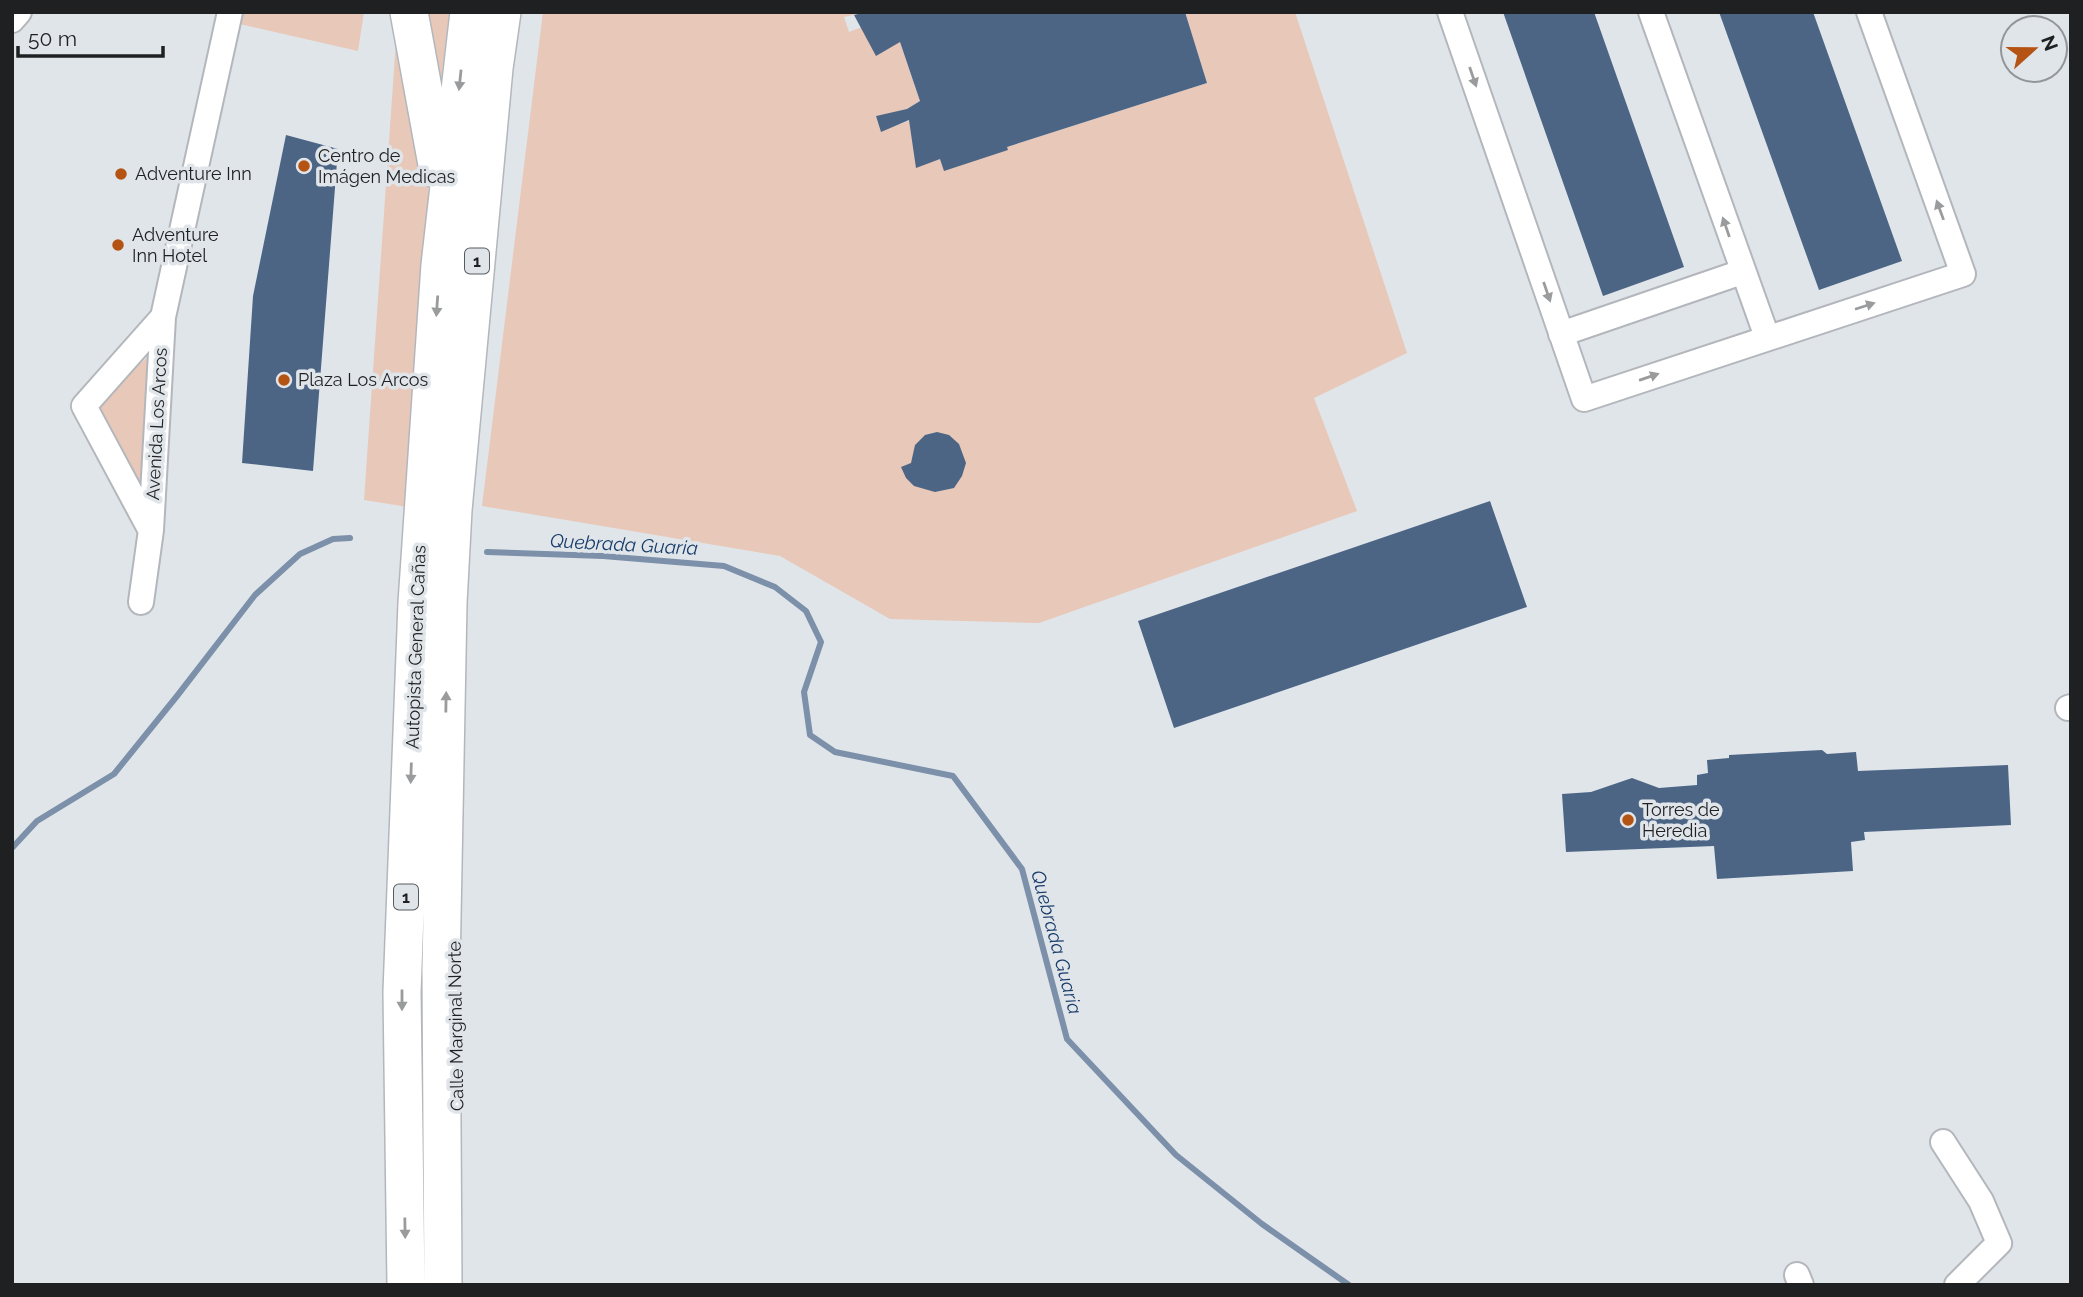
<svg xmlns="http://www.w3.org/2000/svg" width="2083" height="1297" font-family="Raleway,sans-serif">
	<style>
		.green { fill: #e8c8b8 }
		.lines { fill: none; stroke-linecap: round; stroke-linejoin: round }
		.stream { stroke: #7c90aa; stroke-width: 6 }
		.building { fill: #4c6585 }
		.minor-casing { stroke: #b3b7bc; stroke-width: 28 }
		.highway-casing { stroke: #b3b7bc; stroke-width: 40 }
		.minor { stroke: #fff; stroke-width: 24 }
		.highway { stroke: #fff; stroke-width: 37 }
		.oneway { fill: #9a9b9c }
		.poi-dot { fill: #b45313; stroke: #e0e5ea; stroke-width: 2.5 }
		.labels { text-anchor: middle; stroke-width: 7; stroke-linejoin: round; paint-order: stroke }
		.shield { fill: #e0e5ea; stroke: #585b5e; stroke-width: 2 }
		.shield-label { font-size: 16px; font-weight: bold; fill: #1e2022 }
		.poi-label { font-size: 18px; fill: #1e2022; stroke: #e0e5ea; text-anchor: start }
		.street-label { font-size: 18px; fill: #1e2022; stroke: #e0e5ea }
		.water-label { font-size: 19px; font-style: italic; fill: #183c6a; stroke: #e0e5ea }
	</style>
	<rect width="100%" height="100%" fill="#e0e5ea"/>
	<path class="green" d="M238,12H364L358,51L235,23Z
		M398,12L425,153L431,224L408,507L364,500Z
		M419,12H449L436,124Z
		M543,12H866L844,17L849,32L891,16L920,101L906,110L876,116L881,131L926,115L944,170L1007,150V147L1207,83L1185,12H1295L1407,353L1314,398L1357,511L1039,623L890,619L780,556L482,506Z
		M149,356L142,487L102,419L99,408L102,397Z"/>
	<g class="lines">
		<path class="stream" d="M487,552L603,556L724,566L775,587L806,611L821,642L804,692L810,735L835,752L953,776L1022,869L1067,1039L1176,1155L1262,1224L1349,1285
			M12,848L37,821L114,774L177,696L255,595L300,554L333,539L350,538"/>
	</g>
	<path class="building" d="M866,12H1185L1207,83L1007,147L1008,150L944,171L940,159L916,168L909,120L881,132L876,116L907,109L920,101L900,42L876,56L854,15Z
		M1503,12H1594L1684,267L1603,296Z
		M1719,12H1813L1902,261L1819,290Z
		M286,135L338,149L313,471L242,463L253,296Z
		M937,432L949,435L959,444L966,463L962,476L954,488L935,492L914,486L906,478L901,467L911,463L915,445L925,435Z
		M1490,501L1527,607L1174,728L1138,621Z
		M1822,750L1827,754L1856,752L1858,771L2008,765L2011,825L1864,832L1865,840L1851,842L1853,871L1717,879L1714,846L1566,852L1562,794L1591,792L1632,778L1659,788L1697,785V775L1708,773L1707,760L1729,758V755Z"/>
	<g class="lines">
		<g class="minor-casing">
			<path id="minor" d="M1450,12L1584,399L1963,274L1869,12
				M1651,12L1767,337
				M12,20L19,12
				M1561,334L1742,272
				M150,529L84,406L163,317
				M141,602L151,530L163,317L230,12
				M2068,708L2071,707
				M1943,1142L1981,1201L1999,1243L1957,1285
				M1797,1275L1801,1285"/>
		</g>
		<g class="highway-casing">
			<path id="highway" d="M409,12L438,170
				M406,1285L402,992L417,603L440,265L469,12
				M443,1285L441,970L448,603L453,510L494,68L502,12"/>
		</g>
		<use href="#minor" class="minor"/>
		<use href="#highway" class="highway"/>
	</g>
	<defs><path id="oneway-solid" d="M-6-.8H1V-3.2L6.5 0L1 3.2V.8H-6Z" transform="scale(1.75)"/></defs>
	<g class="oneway">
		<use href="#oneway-solid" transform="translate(1473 77) rotate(71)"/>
		<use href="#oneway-solid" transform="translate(460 80) rotate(96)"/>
		<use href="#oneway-solid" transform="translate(1940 210) rotate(-110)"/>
		<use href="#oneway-solid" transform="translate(1726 227) rotate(-109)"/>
		<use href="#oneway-solid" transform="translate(1547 292) rotate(71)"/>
		<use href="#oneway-solid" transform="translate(437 306) rotate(94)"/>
		<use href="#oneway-solid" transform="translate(1865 306) rotate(-18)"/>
		<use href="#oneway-solid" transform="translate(1649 377) rotate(-19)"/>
		<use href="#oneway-solid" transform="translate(446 702) rotate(-89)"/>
		<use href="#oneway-solid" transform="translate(411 773) rotate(92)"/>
		<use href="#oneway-solid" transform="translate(402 1000) rotate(90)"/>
		<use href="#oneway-solid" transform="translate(405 1228) rotate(89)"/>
	</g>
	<g class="poi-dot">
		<circle cx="304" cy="166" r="7"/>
		<circle cx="121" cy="174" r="7"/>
		<circle cx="118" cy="245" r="7"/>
		<circle cx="284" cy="380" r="7"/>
		<circle cx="1628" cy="820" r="7"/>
	</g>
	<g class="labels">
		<g class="shield">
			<rect x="465" y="248.5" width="24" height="25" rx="5"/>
			<rect x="394" y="884.5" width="24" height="25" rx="5"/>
		</g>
		<g class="shield-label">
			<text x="477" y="267">1</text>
			<text x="406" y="903">1</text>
		</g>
		<g class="poi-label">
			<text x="318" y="162">Centro de<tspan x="318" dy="21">Imágen Medicas</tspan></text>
			<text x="135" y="180">Adventure Inn</text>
			<text x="132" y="241">Adventure<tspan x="132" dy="21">Inn Hotel</tspan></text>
			<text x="298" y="386">Plaza Los Arcos</text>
			<text x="1642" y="816">Torres de<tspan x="1642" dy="21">Heredia</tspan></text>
		</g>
		<g class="street-label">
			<text transform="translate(157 424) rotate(-87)" y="6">Avenida Los Arcos</text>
			<text transform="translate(416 647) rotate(-88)" y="6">Autopista General Cañas</text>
			<text transform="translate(456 1026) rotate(-91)" y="6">Calle Marginal Norte</text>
		</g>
		<g class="water-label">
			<text transform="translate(624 544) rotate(3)" y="7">Quebrada Guaria</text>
			<text transform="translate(1057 942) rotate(75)" y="7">Quebrada Guaria</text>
		</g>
	</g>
	<rect width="2083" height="1297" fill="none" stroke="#1e2022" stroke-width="28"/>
	<g transform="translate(2034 49) rotate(69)"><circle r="33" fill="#e0e5ea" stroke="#92969a" stroke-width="2"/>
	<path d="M0-5L12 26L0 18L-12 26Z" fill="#b45313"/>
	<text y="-10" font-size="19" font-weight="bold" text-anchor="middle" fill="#1e2022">N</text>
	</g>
	<path d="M18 46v10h145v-10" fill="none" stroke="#1e2022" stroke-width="3.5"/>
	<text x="28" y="46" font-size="21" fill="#1e2022" stroke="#e0e5ea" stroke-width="5" paint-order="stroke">50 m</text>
</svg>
